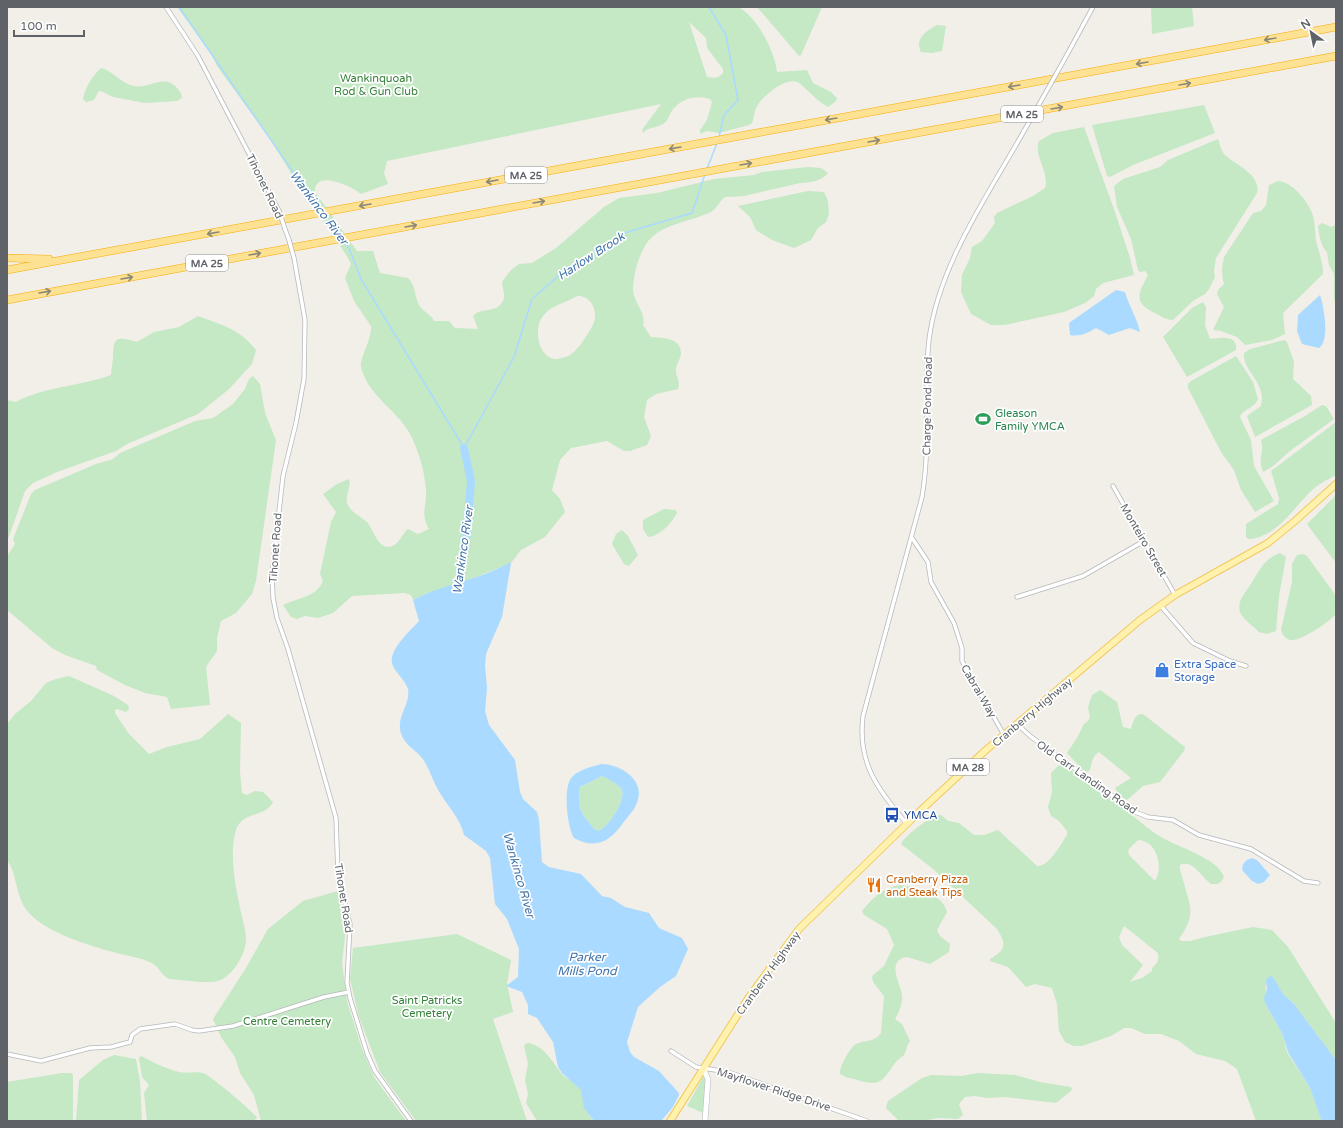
<svg xmlns="http://www.w3.org/2000/svg" width="1343" height="1128" font-family="'Varela Round',sans-serif">
	<style>
		.green { fill: #c5e8c5; fill-rule: evenodd }
		.water { fill: #aadaff; fill-rule: evenodd }
		.lines { fill: none; stroke-linecap: round; stroke-linejoin: round }
		.stream { stroke: #aadaff; stroke-width: 1.5 }
		.river { stroke: #aadaff; stroke-width: 8 }
		.street-casing { stroke: #b5b8bc; stroke-width: 5 }
		.secondary-casing { stroke: #b6babf; stroke-width: 6 }
		.primary-casing { stroke: #f2c960; stroke-width: 8 }
		.highway-casing { stroke: #f9ab00; stroke-width: 8 }
		.street { stroke: #fff; stroke-width: 3.5 }
		.secondary { stroke: #fff; stroke-width: 5 }
		.primary { stroke: #fff2af; stroke-width: 6 }
		.highway { stroke: #fde293; stroke-width: 7 }
		.street-bridge-casing { stroke: #b5b8bc; stroke-width: 5; stroke-linecap: butt }
		.street-bridge { stroke: #fff; stroke-width: 3.5 }
		.oneway { stroke: #8e8975 }
		.labels { text-anchor: middle; stroke-width: 3.5; stroke-linejoin: round; paint-order: stroke }
		.shield { fill: #fff; stroke: #8f9295; stroke-width: 1 }
		.shield-label { font-size: 10px; font-weight: bold; fill: #5f6368 }
		.park-label { font-size: 11px; fill: #348238; stroke: #fff }
		.street-label { font-size: 11px; fill: #5f6368; stroke: #fff }
		.leisure-label { font-size: 11px; fill: #27864d; stroke: #fff; text-anchor: start }
		.shop-label { font-size: 11px; fill: #366cbe; stroke: #fff; text-anchor: start }
		.transit-label { font-size: 11px; fill: #164399; stroke: #fff; text-anchor: start }
		.food-label { font-size: 11px; fill: #c56008; stroke: #fff; text-anchor: start }
		.water-label { font-size: 12px; font-style: italic; fill: #4174aa; stroke: #fff }
	</style>
	<rect width="100%" height="100%" fill="#f1efe8"/>
	<path class="green" d="M177,7H738C757,16 775,52 777,72L807,70L813,83L831,92L837,98L836,101L828,107C817,101 809,91 799,83C787,75 763,96 757,106C754,111 754,118 752,123L749,125L719,133L707,131L700,134V130L707,120L712,102L710,99C695,95 681,98 671,112C669,116 667,122 663,124C655,129 649,126 643,133L642,130L661,104L387,161L384,173L388,184L361,194C353,187 314,168 315,192L357,251H373L380,273L408,278C416,286 414,295 419,305C423,312 431,314 434,321H449L455,328L478,329L473,316C482,306 499,315 504,298C505,292 502,287 502,282L510,271L519,264L532,263L556,248L604,207L619,198L657,193L714,179L754,175L762,172L808,167L821,168L828,173C822,181 809,183 800,183L744,196L725,197C719,201 718,208 711,212C694,220 666,224 652,237C640,248 634,272 633,288C632,301 647,313 643,325L651,337C661,338 681,337 681,353C681,358 677,363 676,368C675,376 681,381 678,389L656,394L647,400L644,417L651,436L647,445L630,451H624L607,441L571,448L560,460L552,490L560,499L565,512L545,537L521,550L511,563L453,586L430,592L413,600L411,595L404,593L352,596L333,613L318,618L305,616L297,619L291,617L283,605C296,598 316,598 323,581L320,574L331,522L336,512L323,494L337,484L349,479C352,486 345,494 347,503C350,512 360,516 367,522C374,529 379,557 397,543C401,539 403,533 408,529L418,534L429,529C420,514 427,506 426,491C425,473 420,456 413,440C401,411 369,399 361,367C359,360 372,339 371,326L354,301L345,278L351,264L347,256L297,183L270,139L217,66L211,53ZM689,22L706,38L707,48L723,69V73C718,79 714,78 707,77ZM577,296C591,295 598,311 594,322C591,330 576,354 568,356C565,357 559,359 556,359C538,358 533,328 543,316C551,305 566,303 577,296Z
		M757,7H822L801,55L799,56Z
		M1192,7L1194,26L1152,34L1151,7Z
		M937,25L946,26L942,51L932,53L921,52C914,38 927,31 937,25Z
		M101,68C113,71 122,84 134,86C150,89 164,73 177,88C180,91 182,94 182,98L177,101L145,103L113,97L101,91L98,92L94,100L86,102L83,99C85,88 92,76 101,68Z
		M1204,105L1215,133L1133,165L1110,177L1107,176L1092,125Z
		M1084,127L1114,209L1130,258L1134,275L1103,283L1096,289L1094,296L1085,303L1064,312L1005,325H991L971,314L961,292L962,275L970,258L972,247L982,241L995,223L994,217L997,213L1033,196L1045,188C1050,173 1033,155 1039,141L1053,133Z
		M1218,139C1220,145 1222,153 1226,156C1238,166 1261,175 1257,193L1216,258L1214,271L1215,277L1209,289L1205,294L1193,301L1173,320C1166,320 1161,316 1155,313C1132,302 1139,293 1148,275L1145,271L1140,272L1138,270L1131,239L1117,207L1114,186L1123,179L1160,167L1168,160Z
		M1278,181C1293,182 1309,202 1313,216C1315,224 1315,233 1316,241C1319,253 1323,262 1323,274L1283,313L1285,334L1272,340L1245,345L1237,337L1221,331L1213,330L1224,307L1217,294L1218,290L1224,284C1221,275 1222,266 1224,257L1253,213L1261,211L1266,205L1269,185Z
		M808,191L824,192L828,201L829,214L826,222L818,228L811,240L794,248L772,240L756,230L750,217L738,206Z
		M1322,223L1331,227L1336,225V309L1334,299V274L1329,265L1327,252C1321,247 1319,234 1318,226Z
		M1203,302L1206,307L1205,325L1210,339C1220,338 1238,334 1236,350L1187,377L1163,337L1192,308Z
		M198,316C222,325 240,329 256,350L252,364L228,390L198,414L127,444L116,451L57,472L33,483L25,491L7,542V400L16,402C42,387 82,386 111,375C111,369 113,363 113,356C113,334 120,338 137,342L154,332L179,327Z
		M1284,340L1287,342L1294,362L1293,379L1311,396L1312,405L1255,437L1247,416L1261,406C1267,382 1242,371 1244,353L1250,349Z
		M1236,356L1253,382L1258,399C1254,409 1242,409 1240,417L1251,440L1254,466L1274,501L1255,512L1241,490L1234,470L1221,452L1188,388V384L1191,381Z
		M253,376L260,384L265,413L276,440L256,581L252,594L236,613L221,621L217,638V651L206,667L210,705L171,709L167,697L145,693L125,685L97,670L96,666L65,655L52,648L7,610V556L15,544L13,539L31,494L35,490L96,464L113,459L120,453L195,421L213,418L233,404L245,389L249,379Z
		M1322,405L1326,406L1334,419L1290,451L1272,467L1263,472C1257,456 1265,454 1261,440L1305,416Z
		M1336,422V475C1327,480 1318,484 1310,492C1293,509 1276,537 1249,539L1246,537V524L1278,504L1279,498L1271,471Z
		M1336,495V563L1307,524Z
		M664,509L676,510L677,513C672,522 661,536 648,537L643,529V520Z
		M622,530L628,536L638,555L629,566L624,564L612,544L616,534Z
		M1280,553L1286,557L1279,596L1276,631L1267,634L1259,632C1254,627 1242,618 1240,612C1237,602 1244,594 1249,587C1258,573 1263,559 1280,553Z
		M1303,554L1307,556L1334,593L1336,599V614C1329,622 1305,638 1294,640C1289,641 1286,638 1283,635L1281,630L1292,582V564L1297,555Z
		M69,676L114,696L128,705L129,709L126,712L117,709L115,710V713L129,734L149,754L167,747L200,739L228,714L241,723L240,772L242,793L247,795L255,791L263,792L273,802C265,818 242,811 236,830C229,853 235,884 240,908C242,918 246,930 246,940C245,955 233,976 218,981C208,984 181,980 169,979C161,975 159,966 150,962C140,958 130,956 120,954C94,947 48,934 29,913C15,898 18,875 7,860V724L15,714L31,701L46,683L56,679Z
		M1100,690L1117,702L1123,727L1131,729C1133,722 1134,714 1143,714L1185,747L1184,751L1160,782L1143,786L1127,800L1119,796L1115,788L1131,778L1099,752C1092,757 1092,762 1090,770L1087,772L1082,769L1067,753L1077,738L1084,724L1088,721L1090,717L1088,707L1092,695Z
		M1060,764C1070,767 1078,777 1087,783C1101,792 1116,802 1129,813C1140,821 1149,830 1161,837C1177,847 1218,858 1224,877C1221,884 1218,884 1211,884C1201,877 1193,859 1180,865C1179,870 1182,875 1183,880C1190,907 1197,913 1179,939L1181,941H1191L1205,937L1253,927L1272,930L1288,947L1336,1023V1060L1294,1004L1283,994L1272,977L1266,984L1265,1003L1282,1033L1287,1052L1310,1088L1322,1121H1256L1237,1069L1225,1061L1196,1054L1179,1041L1161,1034H1145L1131,1028H1124L1111,1036L1082,1046H1074L1065,1042L1059,1031L1057,1004L1052,988L1035,984L1026,987L1008,967L990,961V959C1006,950 1007,945 997,929L933,869L901,844C904,836 933,814 941,815L948,821L959,823L974,835H984L998,830L1037,866C1049,867 1061,844 1067,835V831L1059,821L1051,816L1048,807L1052,792L1051,773ZM1138,840C1157,840 1164,868 1155,881L1129,855L1128,850ZM1124,926L1158,953C1159,960 1158,963 1152,968V971L1142,978L1130,982L1143,965L1122,945L1119,937Z
		M602,776C608,778 619,784 622,790C626,800 608,828 598,831C592,829 591,824 587,820C578,808 578,802 580,787Z
		M900,885C916,887 943,894 947,912L937,930L940,936L950,944L949,952L930,964L907,957C885,960 901,985 902,995C903,1002 899,1013 895,1019L902,1024L910,1041C906,1046 907,1050 904,1055C901,1058 897,1060 895,1063C882,1081 882,1087 857,1080C851,1078 846,1078 840,1074C839,1068 850,1047 856,1044C865,1040 875,1042 881,1033L884,996L873,982L872,976L884,966L894,945L887,929L864,915L862,911C874,897 881,889 900,885Z
		M338,891L346,928L342,963L347,1001L362,1049L374,1077L406,1121H261L254,1095L240,1073L235,1057L221,1037L213,1019L246,968L268,929L303,901Z
		M457,934L511,960L507,984L513,1012L493,1019L527,1121H416L380,1072L359,1017L350,979L353,948Z
		M528,1043C545,1046 552,1062 562,1074C567,1080 577,1082 581,1090C587,1102 582,1108 594,1121H537L526,1103L528,1094L525,1080L528,1064L524,1045Z
		M114,1055L136,1059L140,1081L142,1121H76L79,1080L103,1060Z
		M141,1056C153,1062 166,1069 179,1072C187,1074 196,1071 203,1073C210,1075 256,1114 257,1118L253,1121H147L144,1093L149,1085L142,1077L139,1058Z
		M706,1072L708,1115L687,1106Z
		M62,1073H72L73,1075V1121H7V1082Z
		M978,1073L1015,1075L1040,1082L1071,1087L1072,1090L1056,1103L1005,1097L988,1098L975,1096L965,1097L959,1104L963,1115L958,1119L938,1118L922,1121L898,1120L886,1108L888,1101L922,1078L931,1075L961,1076Z"/>
	<path class="water" d="M1116,290L1125,292C1129,306 1137,318 1140,332L1130,328L1109,335L1096,328C1088,333 1079,337 1070,335L1069,323Z
		M1320,295C1324,306 1330,341 1319,348L1302,344L1297,331L1298,315Z
		M509,563H511L502,617L486,654L485,666L487,688L485,711L489,725L515,760L520,792L523,799L537,812L539,820L542,862L549,867L581,874L602,896L611,898L625,907L649,913L659,928L682,938L688,949L676,976L660,987L638,1007L627,1042L630,1052L634,1057L659,1071L678,1092L679,1095L673,1107L661,1121H594L584,1108L581,1090L562,1073L558,1067L553,1042L537,1018L528,1014V1005L522,992L506,986L518,977L519,949L507,919L495,904L490,858L486,851L464,835C461,819 445,803 437,788C432,779 429,767 422,758C416,750 406,746 402,736C394,718 411,705 408,689C405,680 397,674 393,666C386,652 410,631 419,621L413,600C443,584 479,580 509,563Z
		M602,764C619,764 644,779 638,799C636,809 629,815 623,823C610,841 597,850 574,838C567,827 562,785 573,776C579,770 593,766 602,764ZM602,776C608,779 619,784 622,790C626,800 608,828 598,831C592,829 591,824 587,820C578,809 578,801 580,787Z
		M1252,858L1257,860L1270,875L1264,882L1258,884L1252,881L1242,870L1243,864L1247,860Z
		M1270,976L1273,977L1283,994L1294,1004L1336,1060V1121H1322L1321,1119L1310,1088L1288,1052L1282,1033L1265,1003L1264,998L1267,989L1266,980Z"/>
	<g class="lines">
		<path class="stream" d="M179,7L320,211
			M709,7L726,35L738,100L724,115L719,137
			M707,169L717,143
			M324,215L340,236
			M343,241L349,248L361,279L464,448L514,357L532,299L565,270L621,234L692,213L705,174"/>
		<path class="river" d="M457,593L467,532L471,481L464,448"/>
		<g class="street-casing">
			<path id="street" d="M166,7L198,56L279,211
				M1063,62L1093,7
				M285,229L289,240
				M294,258L305,320L304,379L296,423L283,476L272,574L273,598L277,618L288,649L336,818L338,875L350,924L347,983L350,998L367,1053L375,1071L411,1121
				M1113,486L1175,595
				M912,538L928,562L931,582L954,623L962,648V661L1004,735
				M1017,597L1083,576L1144,541
				M1160,605L1193,643L1230,661L1246,666
				M1017,724L1030,736L1135,812L1148,817L1173,820L1199,835L1251,849L1304,881L1318,883
				M907,824C878,790 857,763 863,716L922,497C928,461 927,424 927,388C927,372 927,356 929,340C938,266 988,195 1024,131
				M671,1051L696,1067L728,1072L867,1121
				M7,1054L41,1061L90,1048L111,1047L130,1042L132,1035L140,1029L175,1024L192,1030L199,1031L233,1026L324,997L349,992"/>
		</g>
		<g class="secondary-casing">
			<path id="secondary" d="M703,1068L708,1079L705,1121"/>
		</g>
		<g class="primary-casing">
			<path id="primary" d="M670,1121L749,997L799,929L919,812L986,750L1140,620L1175,595L1268,543L1295,521L1336,484"/>
		</g>
		<g class="highway-casing">
			<path id="highway" d="M7,258L49,259
				M7,270L1336,27
				M7,300L1336,56"/>
		</g>
		<use href="#street" class="street"/>
		<use href="#secondary" class="secondary"/>
		<use href="#primary" class="primary"/>
		<use href="#highway" class="highway"/>
		<g class="street-bridge-casing">
			<path id="street-bridge" d="M1024,131L1063,62
				M279,211L285,229
				M289,240L294,258"/>
		</g>
		<use href="#street-bridge" class="street-bridge"/>
	</g>
	<defs><path id="oneway-shaft" d="M-6 0H5M1.5-3L5.5 0L1.5 3" fill="none" stroke-width="1.6" stroke-linecap="round" stroke-linejoin="round"/></defs>
	<g class="oneway">
		<use href="#oneway-shaft" transform="translate(1270 39) rotate(170)"/>
		<use href="#oneway-shaft" transform="translate(1142 63) rotate(170)"/>
		<use href="#oneway-shaft" transform="translate(1185 84) rotate(-10)"/>
		<use href="#oneway-shaft" transform="translate(1014 86) rotate(170)"/>
		<use href="#oneway-shaft" transform="translate(1057 108) rotate(-10)"/>
		<use href="#oneway-shaft" transform="translate(831 119) rotate(170)"/>
		<use href="#oneway-shaft" transform="translate(874 141) rotate(-10)"/>
		<use href="#oneway-shaft" transform="translate(675 148) rotate(170)"/>
		<use href="#oneway-shaft" transform="translate(746 164) rotate(-10)"/>
		<use href="#oneway-shaft" transform="translate(492 181) rotate(170)"/>
		<use href="#oneway-shaft" transform="translate(539 202) rotate(-10)"/>
		<use href="#oneway-shaft" transform="translate(365 205) rotate(170)"/>
		<use href="#oneway-shaft" transform="translate(411 226) rotate(-10)"/>
		<use href="#oneway-shaft" transform="translate(213 233) rotate(170)"/>
		<use href="#oneway-shaft" transform="translate(255 254) rotate(-10)"/>
		<use href="#oneway-shaft" transform="translate(127 278) rotate(-10)"/>
		<use href="#oneway-shaft" transform="translate(45 292) rotate(-10)"/>
	</g>
	<defs>
		<g id="stadium-bare" transform="scale(1.2)"><path d="M0-5a6.5 5 0 1 0 0 10a6.5 5 0 1 0 0-10ZM-3.5-1.8h7v3.6h-7Z" fill="#2e9e5b" stroke="#fff" stroke-width="2.5" paint-order="stroke"/></g>
		<g id="shop-bare" transform="scale(1.2)"><path d="M-5-2.5h2.3a2.7 3.5 0 0 1 5.4 0H5L5.5 6h-11ZM-1.5-2.5h3a1.5 2.3 0 0 0-3 0Z" fill="#3f7fe0" stroke="#fff" stroke-width="2.5" paint-order="stroke"/></g>
		<g id="bus-bare" transform="scale(1.2)"><path d="M-5-6H5V4H4V6H2V4H-2V6H-4V4H-5ZM-3.5-4V0h7V-4ZM-3.5 1.2v1.5H-2V1.2ZM2 1.2v1.5H3.5V1.2Z" fill="#1a4fb4" stroke="#fff" stroke-width="2.5" paint-order="stroke"/></g>
		<g id="restaurant-bare" transform="scale(1.2)"><path d="M-5-6h1v4h1v-4h1v4h1v-4h1v5L-1.5 .5V6h-2V.5L-5-1ZM5-6V6H3V1.5H1.5Q1.5-4 5-6Z" fill="#e8710a" stroke="#fff" stroke-width="2.5" paint-order="stroke"/></g>
	</defs>
	<g fill-rule="evenodd">
		<use href="#stadium-bare" x="983" y="419"/>
		<use href="#shop-bare" x="1162" y="670"/>
		<use href="#bus-bare" x="892" y="815"/>
		<use href="#restaurant-bare" x="874" y="885"/>
	</g>
	<g class="labels">
		<g class="shield">
			<rect x="1001" y="106" width="42" height="16" rx="3"/>
			<rect x="505" y="167" width="42" height="16" rx="3"/>
			<rect x="186" y="255" width="42" height="16" rx="3"/>
			<rect x="947" y="759" width="42" height="16" rx="3"/>
		</g>
		<g class="shield-label">
			<text x="1022" y="118">MA 25</text>
			<text x="526" y="179">MA 25</text>
			<text x="207" y="267">MA 25</text>
			<text x="968" y="771">MA 28</text>
		</g>
		<g class="park-label">
			<text x="376" y="82">Wankinquoah<tspan x="376" dy="13">Rod &amp; Gun Club</tspan></text>
			<text x="427" y="1004">Saint Patricks<tspan x="427" dy="13">Cemetery</tspan></text>
			<text x="287" y="1025">Centre Cemetery</text>
		</g>
		<g class="street-label">
			<text transform="translate(265 186) rotate(64)" y="4">Tihonet Road</text>
			<text transform="translate(927 406) rotate(-89)" y="4">Charge Pond Road</text>
			<text transform="translate(1144 540) rotate(60)" y="4">Monteiro Street</text>
			<text transform="translate(275 548) rotate(-86)" y="4">Tihonet Road</text>
			<text transform="translate(979 691) rotate(60)" y="4">Cabral Way</text>
			<text transform="translate(1032 712) rotate(-40)" y="4">Cranberry Highway</text>
			<text transform="translate(1087 777) rotate(35)" y="4">Old Carr Landing Road</text>
			<text transform="translate(344 898) rotate(81)" y="4">Tihonet Road</text>
			<text transform="translate(768 973) rotate(-54)" y="4">Cranberry Highway</text>
			<text transform="translate(774 1089) rotate(18)" y="4">Mayflower Ridge Drive</text>
		</g>
		<g class="leisure-label">
			<text x="995" y="417">Gleason<tspan x="995" dy="13">Family YMCA</tspan></text>
		</g>
		<g class="shop-label">
			<text x="1174" y="668">Extra Space<tspan x="1174" dy="13">Storage</tspan></text>
		</g>
		<g class="transit-label">
			<text x="904" y="819">YMCA</text>
		</g>
		<g class="food-label">
			<text x="886" y="883">Cranberry Pizza<tspan x="886" dy="13">and Steak Tips</tspan></text>
		</g>
		<g class="water-label">
			<text transform="translate(319 208) rotate(53)" y="4">Wankinco River</text>
			<text transform="translate(591 256) rotate(-33)" y="4">Harlow Brook</text>
			<text transform="translate(463 550) rotate(-82)" y="4">Wankinco River</text>
			<text transform="translate(519 875) rotate(74)" y="4">Wankinco River</text>
			<text x="587" y="961">Parker<tspan x="587" dy="14">Mills Pond</tspan></text>
		</g>
	</g>
	<rect width="1343" height="1128" fill="none" stroke="#5f6368" stroke-width="16"/>
	<g transform="translate(1311 32) rotate(327)" stroke="#ffffff" stroke-width="3" paint-order="stroke">
	<path d="M0-3L7 15L0 10L-7 15Z" fill="#5f6368"/>
	<text y="-6" font-size="11" font-weight="bold" text-anchor="middle" fill="#5f6368">N</text>
	</g>
	<path d="M14 30v6h70v-6" fill="none" stroke="#5f6368" stroke-width="2"/>
	<text x="20" y="30" font-size="12" fill="#5f6368" stroke="#ffffff" stroke-width="3" paint-order="stroke">100 m</text>
</svg>
